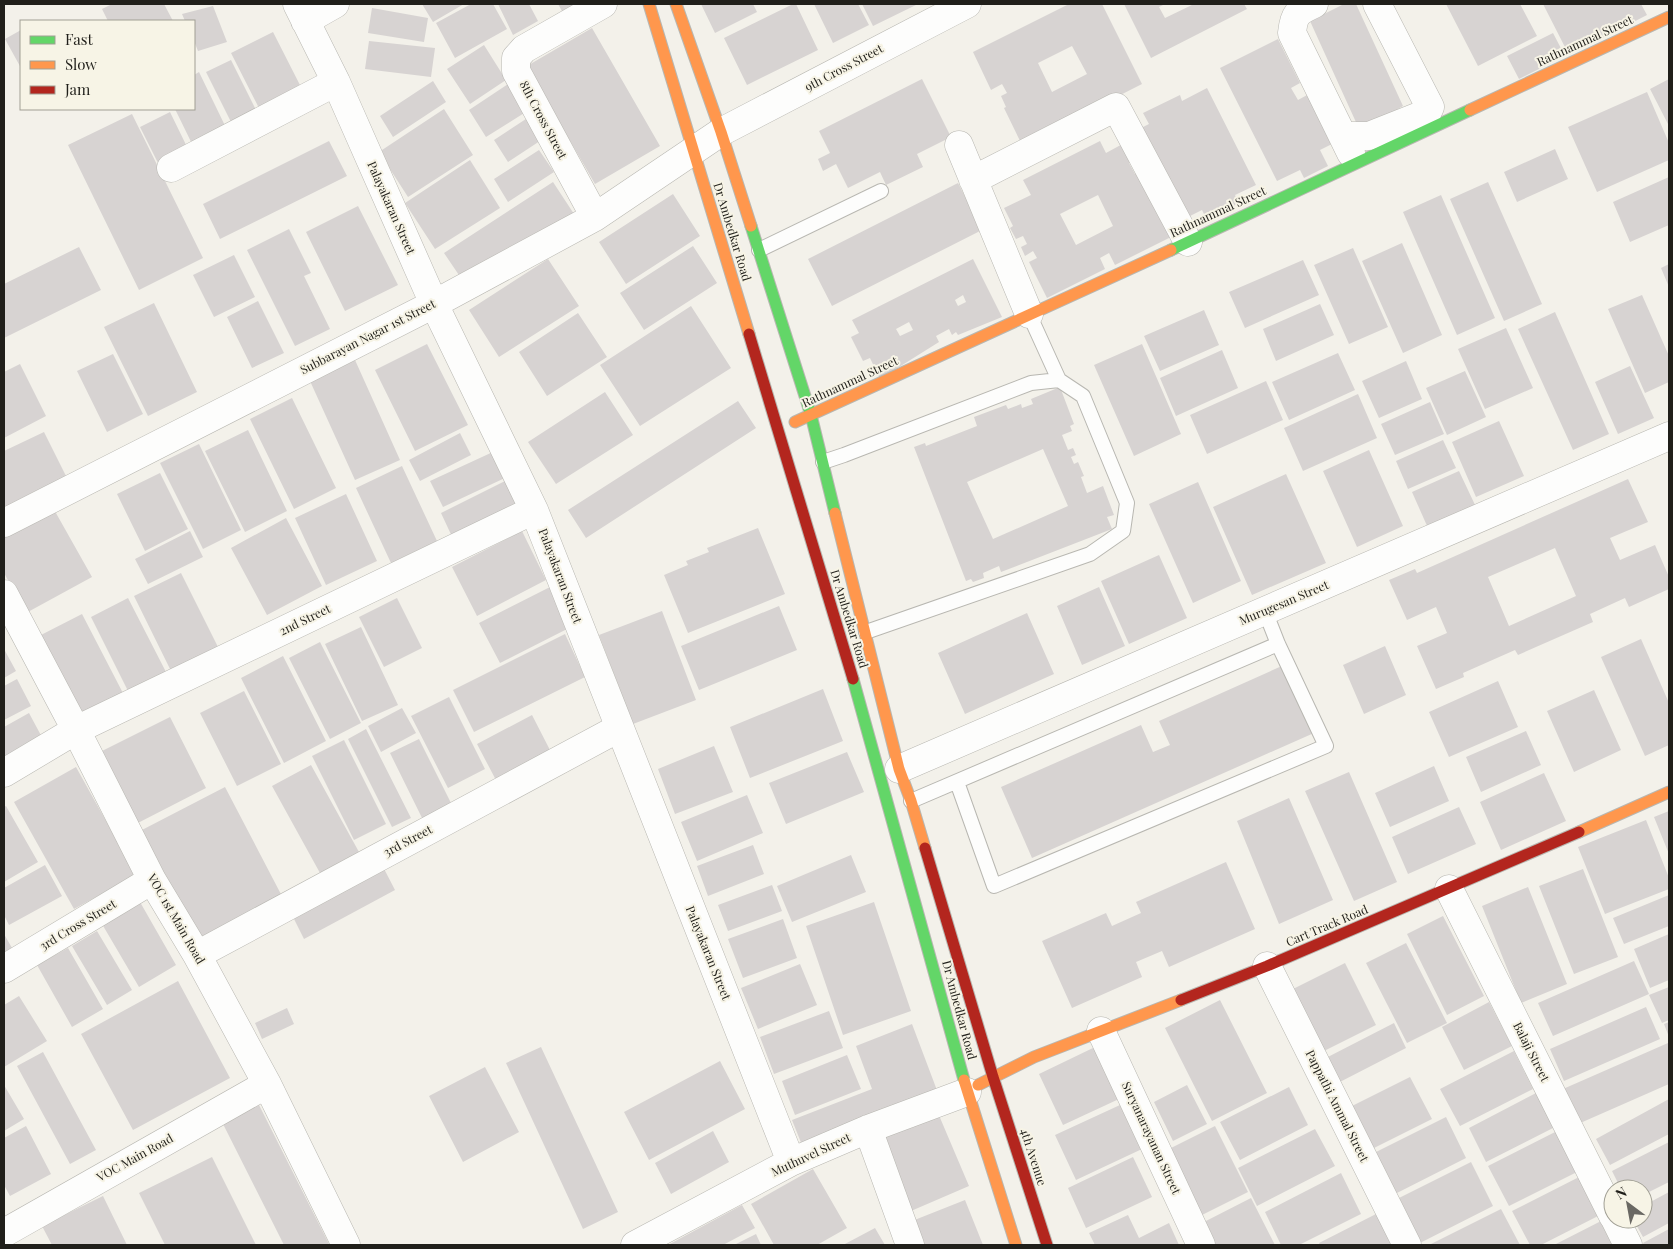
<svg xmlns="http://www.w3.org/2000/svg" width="1673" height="1249" font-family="'Playfair Display',serif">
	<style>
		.building { fill: #d7d3d2; fill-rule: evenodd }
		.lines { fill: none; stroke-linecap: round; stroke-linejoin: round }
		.lane-casing { stroke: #b8b7b1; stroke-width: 16 }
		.street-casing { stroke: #b8b7b1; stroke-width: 29 }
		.fast-casing { stroke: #b8b7b1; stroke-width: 13 }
		.slow-casing { stroke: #b8b7b1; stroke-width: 13 }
		.jam-casing { stroke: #b8b7b1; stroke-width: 13 }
		.lane { stroke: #fdfdfc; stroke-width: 14 }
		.street { stroke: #fdfdfc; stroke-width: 28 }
		.fast { stroke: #63d668; stroke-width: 11 }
		.slow { stroke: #ff974d; stroke-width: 11 }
		.jam { stroke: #b3261e; stroke-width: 11 }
		.labels { text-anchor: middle; stroke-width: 4; stroke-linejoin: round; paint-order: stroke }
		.street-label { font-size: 12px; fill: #201f1a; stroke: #f7f4e6 }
	</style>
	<rect width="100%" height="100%" fill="#f3f1ea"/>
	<path class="building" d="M112,4H164L173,21H108L102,9Z
		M422,4H464L433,22Z
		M471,4H493L507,29L455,58L436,23Z
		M498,4H529L538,21L513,35Z
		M558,4H595L567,20Z
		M701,4H753L757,12L715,33Z
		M793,4H796L818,50L747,85L724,38Z
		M814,4H858L869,25L833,43Z
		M862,4H918L873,26Z
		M1069,4H1102L1142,84L1022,145L1004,108L1006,107L1001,96L1007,93L1002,84L991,90L973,52ZM1072,46L1087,74L1052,92L1038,63Z
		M1124,4H1165L1159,7L1165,18L1194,4H1244L1247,9L1151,58Z
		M1344,4H1356L1403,106L1360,131L1310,21Z
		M1446,4H1520L1537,36L1478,66Z
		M1543,4H1641L1647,15L1569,55Z
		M213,6L227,42L198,51L194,41V21H185L182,14Z
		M372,8L428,18L424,42L368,33Z
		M592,28L660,146L595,184L527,66Z
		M21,30V68L5,39Z
		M273,32L303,91L261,112L231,53Z
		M1553,33L1565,56L1519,79L1507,56Z
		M1278,39L1300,83L1291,88L1298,100L1309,94L1334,143L1320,150L1328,166L1304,178L1300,170L1277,181L1220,68Z
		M369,41L435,48L431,77L365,69Z
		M484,45L506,80L470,104L447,69Z
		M231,60L260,118L235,130L206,72Z
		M199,72L230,136L196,152L175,109H194V75Z
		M922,79L951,137L917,154L923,167L886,185L880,172L848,188L836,164L823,171L818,159L830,153L819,131Z
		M1669,79V126L1650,89Z
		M433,81L446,102L393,137L380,116Z
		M511,82L529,110L486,137L469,110Z
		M1207,88L1256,185L1235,195L1239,203L1207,220L1202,210L1180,221L1135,131L1149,124L1143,113L1180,95L1182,101Z
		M1647,92L1669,143V160L1597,192L1568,127Z
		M444,109L473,155L408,197L379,152Z
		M170,112L190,153L160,167L140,127Z
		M132,114L203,258L139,290L68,145Z
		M532,115L546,137L508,162L494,140Z
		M329,141L347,176L220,239L203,204Z
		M1100,141L1106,153L1128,141L1137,158L1129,163L1135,174L1144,170L1173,236L1115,265L1109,253L1100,258L1105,269L1047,298L1029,262L1037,258L1033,251L1025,256L1021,247L1027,244L1023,236L1016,239L1010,228L1013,226L1004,208L1031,195L1023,180ZM1098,195L1113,226L1076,245L1060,214Z
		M1555,149L1568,179L1517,202L1504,172Z
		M539,150L554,172L508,202L494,179Z
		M470,160L500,208L435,249L405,203Z
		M1669,177V225L1630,242L1613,202Z
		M553,182L574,214L465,284L444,253Z
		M1488,182L1542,304L1504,321L1450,199Z
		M958,183L982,230L832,306L808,259Z
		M673,194L700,236L626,284L599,242Z
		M1441,195L1495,318L1457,335L1403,212Z
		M358,206L398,285L345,311L306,232Z
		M289,229L311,273L304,276L330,329L295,346L247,250Z
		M1402,243L1442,335L1403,353L1362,261Z
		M693,246L717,283L644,330L620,293Z
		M79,247L101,290L4,338V284Z
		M1353,248L1388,327L1349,344L1314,265Z
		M234,255L255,297L214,317L193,275Z
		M548,259L579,306L499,357L469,310Z
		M973,259L1002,317L958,335L956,332L952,335L949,329L936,336L939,342L880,379L870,358L863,361L851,337L859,333L852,320ZM963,295L966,302L958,306L955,300ZM909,322L913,330L900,336L896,329Z
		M1303,260L1319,295L1245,328L1229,292Z
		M1669,264V287L1661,268Z
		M1642,295L1669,356V382L1645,393L1608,309Z
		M258,301L284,353L252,368L227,317Z
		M154,303L197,392L148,416L104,327Z
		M1320,304L1334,335L1276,361L1263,329Z
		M691,306L731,368L640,426L600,365Z
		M1204,310L1219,345L1160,371L1144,336Z
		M1555,312L1609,434L1573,450L1518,329Z
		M578,313L607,357L547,396L519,352Z
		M1506,328L1533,388L1485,409L1458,349Z
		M427,344L468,425L415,451L375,370Z
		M1142,344L1181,434L1134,456L1094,365Z
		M1222,350L1238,388L1176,416L1160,378Z
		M1338,353L1355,390L1289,420L1272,382Z
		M113,354L143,414L107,432L77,371Z
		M355,360L400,460L355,480L310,381Z
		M1406,361L1422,399L1379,418L1362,381Z
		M20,364L46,416L4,438V372Z
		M1630,366L1654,418L1618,434L1595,382Z
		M1465,371L1486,417L1447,435L1426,388Z
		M1266,381L1283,420L1207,454L1190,415Z
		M1060,387L1074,424L1070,426L1072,431L1062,435L1068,450L1073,448L1076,455L1071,457L1074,464L1078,462L1084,476L1081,477L1087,493L1103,486L1114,515L1107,517L1112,529L1001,572L999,566L983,573L984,578L973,582L971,579L966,581L914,447L925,443L926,446L977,426L974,417L1006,405L1008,409L1021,404L1022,408L1033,404L1031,399ZM1043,449L1068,506L993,539L967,482Z
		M605,392L633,435L556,484L528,442Z
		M1358,394L1377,438L1303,471L1284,428Z
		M292,398L336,488L294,509L250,419Z
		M738,401L756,428L586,538L568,510Z
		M1430,402L1444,434L1395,455L1381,424Z
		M1499,421L1524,476L1476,497L1452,442Z
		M248,430L287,511L245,532L205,451Z
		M44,432L67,478L4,509V451Z
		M460,433L471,455L420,481L409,460Z
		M1443,440L1456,468L1408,489L1396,461Z
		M199,444L241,530L203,549L160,463Z
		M1369,450L1403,526L1357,547L1323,471Z
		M495,451L507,477L443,507L430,481Z
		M402,466L437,541L391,563L356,488Z
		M1459,471L1476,507L1428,528L1412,492Z
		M160,473L188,529L145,551L117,494Z
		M1286,474L1326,563L1252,595L1213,507Z
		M509,479L524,509L455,543L441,513Z
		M1628,479L1648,522L1610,538L1620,560L1655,545L1669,577V589L1629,607L1625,598L1590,614L1593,622L1518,655L1515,650L1463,673L1464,677L1436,689L1417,646L1447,633L1436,607L1407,620L1389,580L1415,569L1417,573ZM1555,548L1576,596L1509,626L1488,577Z
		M1198,482L1241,581L1193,603L1149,504Z
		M346,494L377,561L326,585L295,518Z
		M52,506L92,577L26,613L4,573V533Z
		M286,518L322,586L267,615L231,548Z
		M758,528L785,594L688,633L664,575L688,565L686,561L709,552L707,548Z
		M190,531L203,557L148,584L135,559Z
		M522,531L546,580L477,616L452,567Z
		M1159,555L1187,618L1129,644L1101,581Z
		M181,573L218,647L171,671L134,596Z
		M550,587L571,627L500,663L479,623Z
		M1099,587L1125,646L1082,665L1057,606Z
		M128,598L166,672L128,691L91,617Z
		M397,598L422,648L384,667L359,617Z
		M779,606L797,650L699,690L681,646Z
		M662,611L696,700L633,724L599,635Z
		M1027,613L1054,674L965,714L938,653Z
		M82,614L125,697L82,719L39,636Z
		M361,627L398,705L362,721L325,644Z
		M565,634L585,677L474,732L453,690Z
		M1641,639L1669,703V745L1645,756L1601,657Z
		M320,642L361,723L330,739L289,658Z
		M1385,646L1406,695L1364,714L1343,665Z
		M4,649L16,671L4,678Z
		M283,656L326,741L284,763L241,678Z
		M1284,665L1314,733L1032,858L1001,787L1141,725L1153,752L1170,745L1159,721Z
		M17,679L31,706L4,720V686Z
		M1498,681L1518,727L1449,757L1429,712Z
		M823,689L843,741L750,778L730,727Z
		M1594,690L1621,750L1574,772L1547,711Z
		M244,691L281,764L237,786L200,713Z
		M449,697L485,769L448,788L411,716Z
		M402,708L416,733L381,752L368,726Z
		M29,713L44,741L4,763V727Z
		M532,715L552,754L497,782L477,744Z
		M170,717L206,788L132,826L96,754Z
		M366,729L411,818L392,827L348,739Z
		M1526,731L1541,765L1481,792L1466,757Z
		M419,739L453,807L424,822L390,753Z
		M344,740L386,824L354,840L312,756Z
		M714,746L733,792L675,814L658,769Z
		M847,752L864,792L786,824L769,783Z
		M311,765L359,852L320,873L272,786Z
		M1434,766L1449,801L1390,827L1375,793Z
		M76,767L136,875L74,909L14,802Z
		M1349,772L1397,882L1354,901L1305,791Z
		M1544,773L1566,821L1501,850L1480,802Z
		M225,787L284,900L198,944L140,831Z
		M747,795L763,833L697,861L681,822Z
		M1289,798L1333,900L1279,924L1237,821Z
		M6,806L38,862L4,882V807Z
		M1459,807L1476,844L1408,874L1392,837Z
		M1669,811V854L1654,817Z
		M1646,820L1669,878V889L1605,914L1578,847Z
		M753,845L764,874L708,896L697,866Z
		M851,855L866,892L792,922L777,886Z
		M1226,862L1255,929L1169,967L1162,951L1136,962L1142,977L1072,1008L1042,941L1106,913L1112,926L1141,913L1136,902Z
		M381,863L395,890L304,939L290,911Z
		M45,865L62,896L9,925L4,915V888Z
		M1583,869L1618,957L1574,974L1539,886Z
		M772,885L782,911L728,931L718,905Z
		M1528,887L1567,984L1521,1003L1482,906Z
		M1669,895V926L1624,944L1613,918Z
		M140,902L176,965L139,987L102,924Z
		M874,902L911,1011L843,1035L806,926Z
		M1443,916L1484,996L1447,1015L1407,934Z
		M783,919L797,958L743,978L728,939Z
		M97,931L132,990L107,1005L72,946Z
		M4,934L12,948L4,952Z
		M1669,934V980L1650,988L1634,949Z
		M1406,943L1447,1023L1407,1043L1366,963Z
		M68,948L103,1009L72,1027L37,965Z
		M1634,961L1649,994L1553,1036L1538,1003Z
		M1345,963L1376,1025L1322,1052L1291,990Z
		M800,964L817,1005L758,1029L741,988Z
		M178,981L230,1078L133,1130L81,1034Z
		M1669,987V1020L1662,1023L1649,995Z
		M19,996L47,1041L4,1067V1005Z
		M1220,1000L1267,1093L1212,1121L1165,1028Z
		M1489,1002L1512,1046L1464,1070L1442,1027Z
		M1646,1007L1660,1039L1564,1081L1550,1049Z
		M287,1008L294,1024L262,1039L255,1023Z
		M829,1011L843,1048L774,1074L760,1037Z
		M1669,1022V1037L1664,1024Z
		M1394,1023L1406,1048L1334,1085L1322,1060Z
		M912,1024L938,1093L802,1145L792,1120L872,1089L856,1046Z
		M1668,1043L1669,1047V1084L1578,1124L1563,1089Z
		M541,1047L618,1212L583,1229L506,1063Z
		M1095,1047L1119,1099L1063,1125L1039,1074Z
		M1514,1051L1533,1089L1460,1126L1440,1089Z
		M43,1052L96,1150L70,1164L17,1066Z
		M847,1055L861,1089L795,1115L782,1081Z
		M720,1061L745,1109L649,1160L624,1112Z
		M485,1067L519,1132L463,1162L429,1096Z
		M1410,1077L1432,1119L1370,1150L1348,1108Z
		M4,1085L24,1119L4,1131Z
		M1187,1085L1207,1124L1173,1141L1154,1102Z
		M1289,1087L1308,1125L1240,1160L1220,1122Z
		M1538,1092L1555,1127L1486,1162L1469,1128Z
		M1669,1099V1134L1610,1165L1596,1139Z
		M258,1103L329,1244L325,1245H284L222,1122Z
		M1120,1105L1142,1149L1076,1180L1055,1135Z
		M938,1113L969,1186L911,1211L880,1139Z
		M1446,1117L1466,1158L1393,1195L1372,1154Z
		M26,1126L51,1174L10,1196L4,1185V1138Z
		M1215,1126L1248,1192L1198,1217L1165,1151Z
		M1315,1129L1335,1166L1257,1206L1238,1168Z
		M1561,1129L1581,1170L1509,1206L1488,1166Z
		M713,1131L729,1162L671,1194L655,1163Z
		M1669,1142V1182L1643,1195V1189H1621L1612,1171Z
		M212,1157L256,1245H165L139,1193Z
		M1133,1157L1152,1197L1086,1228L1068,1188Z
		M1471,1162L1493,1206L1416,1245L1393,1201Z
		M813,1169L847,1228L817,1245H774L751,1204Z
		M1341,1173L1361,1214L1299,1245H1281L1265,1212Z
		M1583,1175L1602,1214L1541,1245H1530L1512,1211Z
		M1669,1192V1223L1643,1237L1633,1219H1643V1206Z
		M103,1196L127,1245H52L42,1226Z
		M1251,1198L1275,1245H1216L1204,1222Z
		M965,1200L983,1245H921L912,1221Z
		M742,1205L755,1228L723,1245H668Z
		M1501,1209L1520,1245H1429Z
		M1376,1214L1392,1245H1320L1319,1243Z
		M1128,1215L1139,1238L1169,1223L1179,1245H1095L1089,1233Z
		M1605,1219L1618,1245H1554Z
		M875,1228L885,1245H843Z
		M1669,1229V1245H1644L1643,1243Z
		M756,1234L761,1245H734Z"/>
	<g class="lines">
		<g class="lane-casing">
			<path id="lane" d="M759,250L881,191
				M1029,314L1059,380
				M823,462L844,455L1031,383L1059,380L1083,396L1127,503L1123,531L1090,554L866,632
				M957,782L994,886L1326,746L1278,644L1265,611
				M911,801L1278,644"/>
		</g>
		<g class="street-casing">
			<path id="street" d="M297,4L336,82L434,304L534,510L791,1162
				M1314,4C1297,12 1294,14 1292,33L1351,153
				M305,21L335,4
				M1343,136H1369L1427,113L1430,107L1377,4
				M959,145L1029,314
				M171,168L336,82
				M973,180L1116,107L1188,242
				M595,217L516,71V58L524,49L603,4
				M4,523L434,304L595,217L721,132L967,4
				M4,594L76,730L152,880L197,955L267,1084L346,1245
				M899,769L1669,436
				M4,773L76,730L534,510
				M1449,889L1613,1216
				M197,955L619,728
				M1267,966L1407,1245
				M4,969L152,880
				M1101,1031L1201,1245
				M868,1129L910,1245
				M1615,1219L1628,1245
				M4,1233L267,1084
				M635,1245L791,1162L868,1129L967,1092"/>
		</g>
		<g class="fast-casing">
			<path id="fast" d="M751,226L811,415L835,513
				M1171,250L1470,110
				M853,679L964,1080"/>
		</g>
		<g class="slow-casing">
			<path id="slow" d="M649,4L749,334
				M676,4L721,132L751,226
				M1470,110L1669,17
				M795,422L1171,250
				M835,513L899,769L911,801L925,848
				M1579,832L1669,792
				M964,1080L1016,1245
				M978,1085L1034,1057L1181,1000"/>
		</g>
		<g class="jam-casing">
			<path id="jam" d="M749,334L853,679
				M925,848L993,1077L1047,1245
				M1181,1000L1267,966L1579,832"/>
		</g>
		<use href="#lane" class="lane"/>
		<use href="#street" class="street"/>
		<use href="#fast" class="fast"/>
		<use href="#slow" class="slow"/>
		<use href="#jam" class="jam"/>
	</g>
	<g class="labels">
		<g class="street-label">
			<text transform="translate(1585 41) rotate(-25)" y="4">Rathnammal Street</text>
			<text transform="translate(844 68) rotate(-28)" y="4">9th Cross Street</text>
			<text transform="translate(543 120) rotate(62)" y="4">8th Cross Street</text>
			<text transform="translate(391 208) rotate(66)" y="4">Palayakaran Street</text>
			<text transform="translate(1218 212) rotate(-25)" y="4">Rathnammal Street</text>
			<text transform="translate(732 232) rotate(73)" y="4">Dr Ambedkar Road</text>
			<text transform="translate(368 337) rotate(-27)" y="4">Subbarayan Nagar 1st Street</text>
			<text transform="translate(850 382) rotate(-25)" y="4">Rathnammal Street</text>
			<text transform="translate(560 576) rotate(69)" y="4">Palayakaran Street</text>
			<text transform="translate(1284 603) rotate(-23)" y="4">Murugesan Street</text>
			<text transform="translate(849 619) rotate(73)" y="4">Dr Ambedkar Road</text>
			<text transform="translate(305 620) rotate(-26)" y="4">2nd Street</text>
			<text transform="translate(408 841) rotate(-28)" y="4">3rd Street</text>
			<text transform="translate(176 919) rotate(60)" y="4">VOC 1st Main Road</text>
			<text transform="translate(78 925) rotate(-31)" y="4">3rd Cross Street</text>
			<text transform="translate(1327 926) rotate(-23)" y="4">Cart Track Road</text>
			<text transform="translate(708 953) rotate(68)" y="4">Palayakaran Street</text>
			<text transform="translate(959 1010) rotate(75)" y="4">Dr Ambedkar Road</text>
			<text transform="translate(1531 1052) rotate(63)" y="4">Balaji Street</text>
			<text transform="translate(1337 1106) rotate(63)" y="4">Pappathi Ammal Street</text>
			<text transform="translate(1151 1138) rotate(65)" y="4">Suryanarayanan Street</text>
			<text transform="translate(811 1155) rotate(-25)" y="4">Muthuvel Street</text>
			<text transform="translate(1033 1157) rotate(72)" y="4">4th Avenue</text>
			<text transform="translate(135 1158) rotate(-29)" y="4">VOC Main Road</text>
		</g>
	</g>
	<rect width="1673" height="1249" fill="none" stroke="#201f1a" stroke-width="10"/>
	<rect x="20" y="20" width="175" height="90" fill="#f7f4e6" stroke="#a19f94"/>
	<rect x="30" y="36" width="25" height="8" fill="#63d668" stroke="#a19f94"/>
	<text x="65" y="45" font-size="15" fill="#201f1a">Fast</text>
	<rect x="30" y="61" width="25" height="8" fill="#ff974d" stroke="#a19f94"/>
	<text x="65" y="70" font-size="15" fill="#201f1a">Slow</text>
	<rect x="30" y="86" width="25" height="8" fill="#b3261e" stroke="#a19f94"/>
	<text x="65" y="95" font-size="15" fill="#201f1a">Jam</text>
	<g transform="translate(1628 1204) rotate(328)"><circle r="24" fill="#f7f4e6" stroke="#a19f94"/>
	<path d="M0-4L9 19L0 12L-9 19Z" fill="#6a6863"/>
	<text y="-8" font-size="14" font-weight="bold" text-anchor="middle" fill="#201f1a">N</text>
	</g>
</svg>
